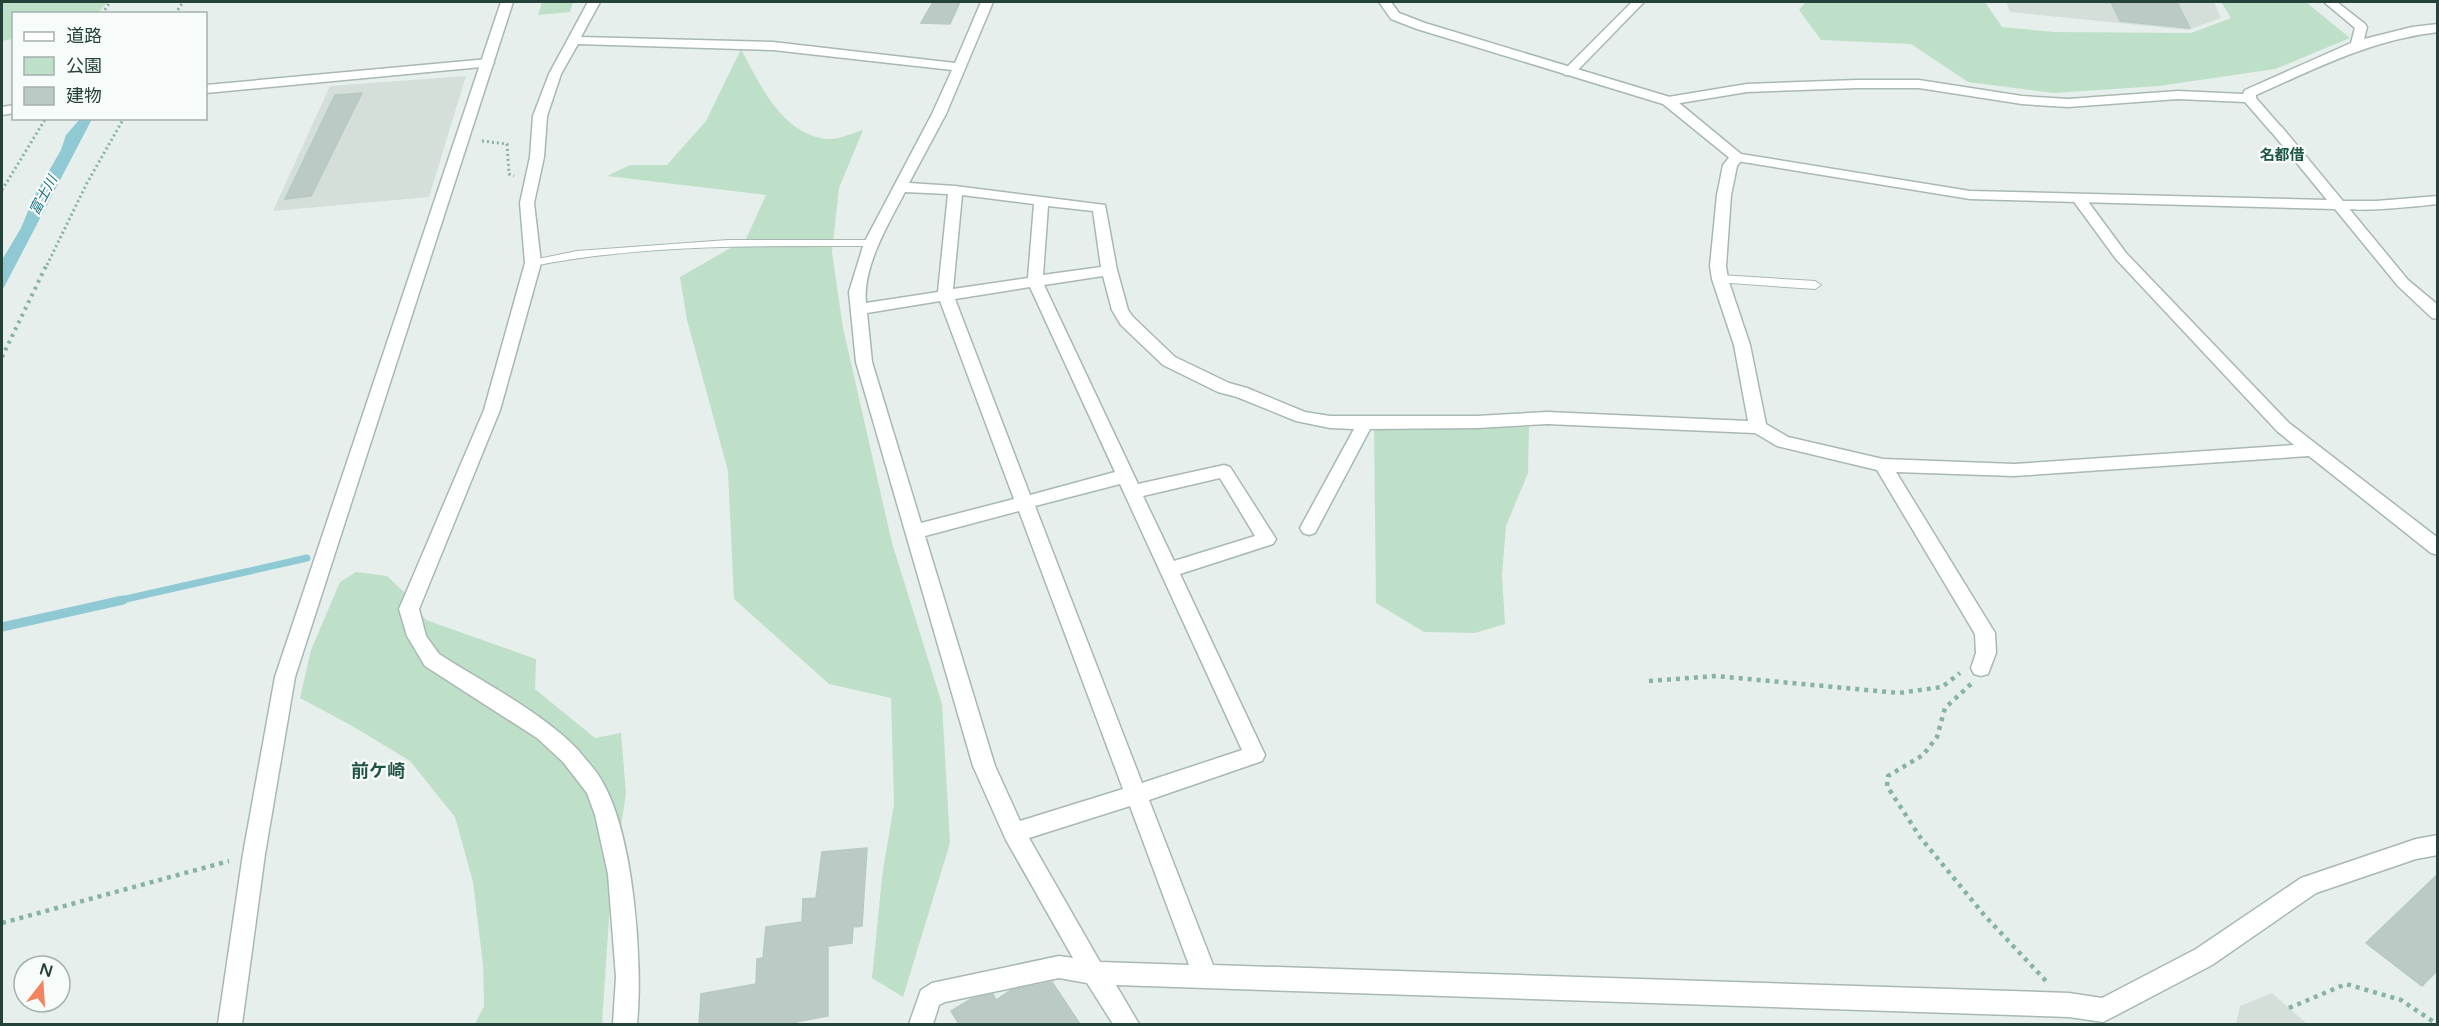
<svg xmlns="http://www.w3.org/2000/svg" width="2439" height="1026" font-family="'Varela Round','Noto Sans JP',sans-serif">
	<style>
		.built { fill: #d4dfda }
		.green { fill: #bfe0c8 }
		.water { fill: #8ec9d4 }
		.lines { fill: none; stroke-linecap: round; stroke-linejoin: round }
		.stream-far1 { stroke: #8ec9d4; stroke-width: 7 }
		.stream { stroke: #8ec9d4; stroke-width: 9 }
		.building { fill: #bbcac4; stroke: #b8c9c2; stroke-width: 1.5 }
		.service-casing { stroke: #a8b8b2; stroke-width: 2 }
		.minor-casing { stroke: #a8b8b2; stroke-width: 3 }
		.tertiary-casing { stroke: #a8b8b2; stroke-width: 3 }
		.path-far2 { stroke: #86b3a5; stroke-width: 3; stroke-dasharray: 2 3; stroke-linecap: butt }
		.path-far1 { stroke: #86b3a5; stroke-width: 4; stroke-dasharray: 3 4.5; stroke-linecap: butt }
		.path { stroke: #86b3a5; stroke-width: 4.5; stroke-dasharray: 4 5; stroke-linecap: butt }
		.service { fill: #fff; fill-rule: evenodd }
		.minor { fill: #fff; fill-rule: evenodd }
		.tertiary { fill: #fff; fill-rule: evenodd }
		.labels { text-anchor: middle; stroke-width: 4.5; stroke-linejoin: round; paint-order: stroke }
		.far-water-label { font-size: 14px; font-style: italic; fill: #1c6f80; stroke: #f7fbf9 }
		.far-quarter-label { font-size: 15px; font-weight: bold; fill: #1f5548; stroke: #f7fbf9 }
		.quarter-label { font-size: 18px; font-weight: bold; fill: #1f5548; stroke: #f7fbf9 }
	</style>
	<rect width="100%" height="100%" fill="#e6efeb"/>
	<path class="built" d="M2006,2H2214L2221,18L2188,30L2010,12Z
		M466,76L429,197L273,211L330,86Z
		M2272,993L2307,1024H2236L2240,1006Z"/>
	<path class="green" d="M2,2H108L98,13L14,14L13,39L2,41Z
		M542,2H573L570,12L538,15Z
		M1806,2H1985L2002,27L2054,32L2191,33L2231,18L2221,2H2306L2350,38L2275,69L2159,86L2053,93L1968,82L1911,44L1821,40L1799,10Z
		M741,49C760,85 782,134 827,139C838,140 853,133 863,130L839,188L832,252L843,328L892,543L942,704L950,843L903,997L872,978L882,877L894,804L891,698L829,684L734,599L728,471L687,320L680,277L746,239L766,195L607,176L630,165H667L706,121Z
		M1529,427L1528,473L1506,526L1502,575L1505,624L1475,633L1424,632L1376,603L1374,430Z
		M356,572L387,576L405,593L426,620L536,659L535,689L595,738L621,733L626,793L610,903L602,1024H475L484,1006L483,965L473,882L455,817L410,761L354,727L300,698L311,650L340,582Z"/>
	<path class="water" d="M80,119H92L2,291V260L21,228L35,195L61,150L66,135Z"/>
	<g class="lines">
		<path class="stream-far1" d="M117,601L307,558"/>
		<path class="stream" d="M2,627L123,600"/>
	</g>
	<path class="building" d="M933,2H960L950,24L921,23Z
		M2111,2H2177L2190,28L2120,21Z
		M362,93L311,196L285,199L335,95Z
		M867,848L862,926L853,927L852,943L828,946V1016L796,1022V1024H699L701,994L756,984L757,959L763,958L766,927L802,922L803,899L816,898L822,852Z
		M2438,874V970L2422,986L2366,943Z
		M1052,982L1080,1024H959L951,1011L971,999L993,994L996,1000L1011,990Z"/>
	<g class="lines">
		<g class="service-casing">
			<path id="service" d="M728,240H871L877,243L871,246C759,246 644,244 533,266L527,263L533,260L577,251Z
				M1720,275L1815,281L1821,285L1815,289L1716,282L1714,279Z"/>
		</g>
		<g class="minor-casing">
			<path id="minor" d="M588,2H600L581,37L773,42L955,63L981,2H993L946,114L909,183L955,186L1105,205L1117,270L1128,310L1133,317L1175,357L1229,383L1247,388L1305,412L1330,416H1477L1547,412L1748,421L1734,345L1712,279L1710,266L1717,195L1723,165L1732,154L1737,153L1744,157L1737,166L1731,195L1726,266L1728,279L1750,345L1766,424L1788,437L1883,459L2014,464L2294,445L2277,431L2116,259L2072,199L2079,195L2084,196L2126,253L2289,423L2438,538V555L2431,553L2309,456L2014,476L1896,472L1995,633L1996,653L1988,674L1981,676L1974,674L1971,668L1976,653L1975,634L1877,470L1777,446L1755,433L1547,424L1477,428L1370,429L1315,533L1309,535L1303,533L1300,528L1354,429L1330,428L1296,421L1237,397L1218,392L1163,365L1121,325L1112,310L1103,276L1044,285L1138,484L1224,465L1230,467L1276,539L1273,544L1180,574L1265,755L1262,761L1149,800L1213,965L2069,993L2102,998L2196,949L2301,878L2416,839L2438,835V855L2416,859L2316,893L2212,965L2111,1018L2103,1022L2069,1017L1116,985L1139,1024H1113L1087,983L1059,978L945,1002L939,1005L933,1024H909L921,990L932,983L1059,956L1073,958L1006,840L973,766L856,362L849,292L864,243L932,114L952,70L773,50L578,44L561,74L547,116L544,157L534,203L541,263L500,410L419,609L426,636L439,654C481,681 545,714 578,750C586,760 597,771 603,783C634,837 643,963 637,1024H613L616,977L608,874L595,815L587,793L563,762L537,738L425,666L407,636L399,609L484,410L525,263L520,203L530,157L533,116L549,74ZM905,192L948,194L938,292L866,303C862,267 889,223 905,192ZM962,195L1034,204L1028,278L953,289ZM1048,206L1093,211L1101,267L1043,275ZM1030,287L1115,472L1030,495L955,299ZM940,301L1014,499L921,523L872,362L867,313ZM1220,478L1255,536L1174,561L1143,496ZM1120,484L1242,750L1142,783L1035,506ZM1019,511L1123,789L1020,821L995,766L925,536ZM1130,806L1189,965L1100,962L1029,838Z
				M1632,2H1644L1573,75H1565L1563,72L1565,69Z
				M2324,2H2337L2365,24L2367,27L2364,39L2412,27L2438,24V32C2370,40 2317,68 2256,95V98L2283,129L2276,133L2271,132L2245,102L2178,99L2068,107L2022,104L1919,88H1857L1747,92L1668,105L1661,101L1668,97L1747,84L1857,80H1919L2022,96L2068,99L2178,91L2243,94L2245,90L2351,43L2355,28Z
				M488,59L494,63L492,66L206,93V85Z
				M14,105V113L2,115V107Z
				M2438,196V204C2420,206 2341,215 2331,205L2338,201H2376Z"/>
		</g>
		<g class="tertiary-casing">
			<path id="tertiary" d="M501,2H513L295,677L265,854L242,1024H218L243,854L275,677Z
				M1379,2H1391L1399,13L1425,23L1673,98L1741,154L1970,191L2327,200L2269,129L2271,126H2281L2408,280L2438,305V319L2432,318L2398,286L2335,209L1970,199L1737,161L1732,160L1663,104L1417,29L1391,19Z"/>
		</g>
		<path class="path-far2" d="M102,14L110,2
			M175,14L183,2
			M482,141L507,144L509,174L514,176
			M2,190L46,118
			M47,265L87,183L124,118"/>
		<path class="path-far1" d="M2,357L47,264"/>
		<path class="path" d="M1649,681L1716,676L1899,693L1942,687L1960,673
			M1971,684L1945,708L1937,737L1923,755L1888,776L1887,786L1920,837L1985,916L2046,981
			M2,923L229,861
			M2289,1008L2346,984L2401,1000L2437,1024"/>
		<use href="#service" class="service"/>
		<use href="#minor" class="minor"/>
		<use href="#tertiary" class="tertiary"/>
	</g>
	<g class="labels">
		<g class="far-water-label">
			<text transform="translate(43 195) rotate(-62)" y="5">富士川</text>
		</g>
		<g class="far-quarter-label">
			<text x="2282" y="160">名都借</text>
		</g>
		<g class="quarter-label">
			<text x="378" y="777">前ケ崎</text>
		</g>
	</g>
	<rect width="2439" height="1026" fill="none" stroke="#24423a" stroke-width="6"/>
	<rect x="12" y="12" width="195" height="108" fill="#f7fbf9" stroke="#a3b1ad" stroke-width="1.5"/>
	<rect x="24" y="32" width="30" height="9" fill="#ffffff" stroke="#a3b1ad" stroke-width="1.5"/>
	<text x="66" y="42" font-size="18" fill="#24423a">道路</text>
	<rect x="24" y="57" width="30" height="18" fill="#bfe0c8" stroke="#a3b1ad" stroke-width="1.5"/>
	<text x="66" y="72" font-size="18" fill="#24423a">公園</text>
	<rect x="24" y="87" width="30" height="18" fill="#bbcac4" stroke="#a3b1ad" stroke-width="1.5"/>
	<text x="66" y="102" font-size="18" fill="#24423a">建物</text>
	<g transform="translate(42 984) rotate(17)"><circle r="28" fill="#f7fbf9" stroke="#a3b1ad" stroke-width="1.5"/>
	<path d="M0-4.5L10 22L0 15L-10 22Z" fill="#f4845f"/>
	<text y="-9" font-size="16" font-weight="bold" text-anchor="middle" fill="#24423a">N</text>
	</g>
</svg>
